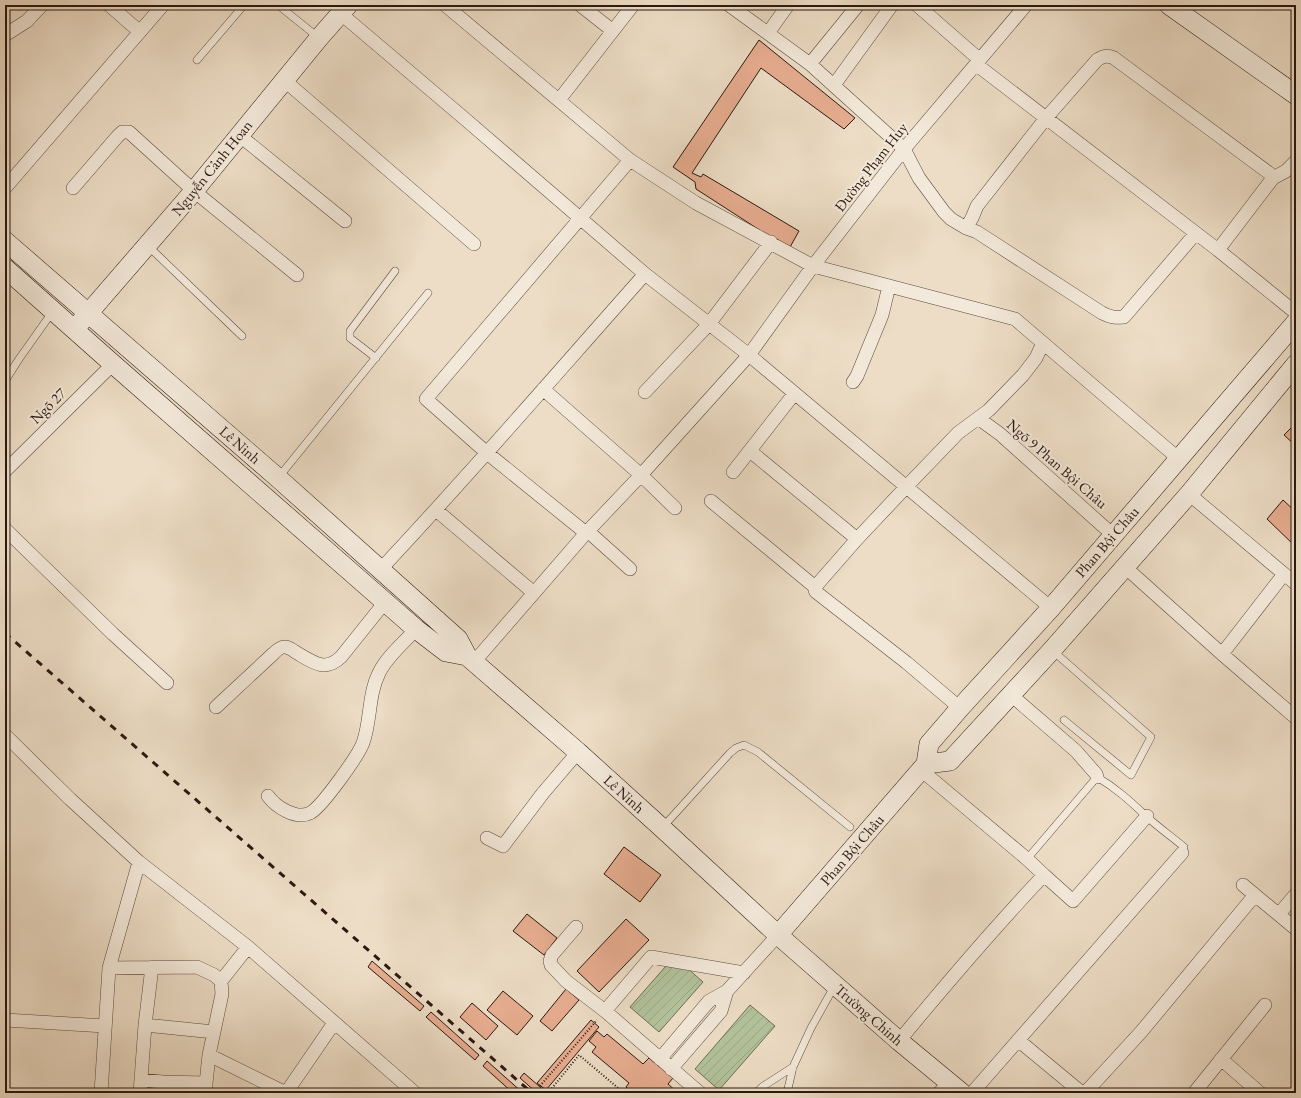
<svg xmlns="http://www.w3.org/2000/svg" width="1301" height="1098" font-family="'EB Garamond',serif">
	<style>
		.garden { fill: url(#garden-furrows); stroke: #6e6d55 }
		.building { fill: #e7ad90; stroke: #2b1810 }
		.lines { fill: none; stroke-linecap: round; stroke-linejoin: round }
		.lane-casing { stroke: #5c493e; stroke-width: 8 }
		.street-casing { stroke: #5c493e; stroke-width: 14 }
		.secondary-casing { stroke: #2b1810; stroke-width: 20 }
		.path { stroke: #2b1810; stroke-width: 2; stroke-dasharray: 1 2; stroke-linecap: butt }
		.lane { stroke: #f3e9da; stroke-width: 7 }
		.street { stroke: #f3e9da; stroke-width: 13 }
		.secondary { stroke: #f3e9da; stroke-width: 19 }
		.rail { stroke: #2b1810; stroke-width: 3; stroke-dasharray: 7 7; stroke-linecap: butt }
		.labels { text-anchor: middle; stroke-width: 4; stroke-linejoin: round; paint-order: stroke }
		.street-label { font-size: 15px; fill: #2b1810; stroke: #f3e9da }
	</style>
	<defs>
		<pattern id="garden-furrows" width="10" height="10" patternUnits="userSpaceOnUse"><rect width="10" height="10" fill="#b2c29a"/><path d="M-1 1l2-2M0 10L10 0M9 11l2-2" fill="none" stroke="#99a684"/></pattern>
	</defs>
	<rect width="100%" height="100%" fill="#edddc6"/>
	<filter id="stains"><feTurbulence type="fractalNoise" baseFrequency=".005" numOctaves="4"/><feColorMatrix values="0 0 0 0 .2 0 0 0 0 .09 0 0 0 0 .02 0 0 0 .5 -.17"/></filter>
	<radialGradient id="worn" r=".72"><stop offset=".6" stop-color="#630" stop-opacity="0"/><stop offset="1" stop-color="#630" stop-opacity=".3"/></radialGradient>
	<path class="garden" d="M666,966L686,967L703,982L659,1032L630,1007Z
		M750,1005L775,1026L719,1090L695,1069Z"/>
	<path class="building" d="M759,40L855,118L844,129L761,68L692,173L701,177L703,174L799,231L789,249L696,189L695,182L673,167Z
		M1296,423V446L1284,435Z
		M1283,500L1296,512V547L1267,519Z
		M624,847L661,875L640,902L604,874Z
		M527,914L557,938L544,955L513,931Z
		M626,919L649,940L599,992L577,971Z
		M372,961L424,1006L420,1011L368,967Z
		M566,989L579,1000L552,1031L540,1021Z
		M503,991L533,1016L517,1035L487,1010Z
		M472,1003L498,1026L486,1040L460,1017Z
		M431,1012L479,1055L475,1060L426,1017Z
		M591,1020L599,1027L546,1090L537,1083Z
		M597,1031L604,1037L607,1034L643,1064L649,1058L673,1078L668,1084L678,1093H633L626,1087L629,1083L592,1052L596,1047L589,1041Z
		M487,1061L523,1093H513L483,1066Z
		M524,1073L547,1093H537L520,1078Z"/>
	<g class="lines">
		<g class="lane-casing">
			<path id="lane" d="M278,5L319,38
				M197,60L244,5
				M147,245L242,336
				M376,358L350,338V331L395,271
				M5,381L19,359L53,311
				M278,478L428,293
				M1053,651L1151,737L1131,775L1064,720
				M662,828L730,753L736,748L744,745L758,752L850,827
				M1027,859L1097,777C1116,788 1130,801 1146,816C1158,827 1172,837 1184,847L1182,853
				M756,1093L762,1087L793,1067
				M787,1093L793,1067L811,1028L835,985"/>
		</g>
		<g class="street-casing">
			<path id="street" d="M109,5L140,32
				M445,5L630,160L696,203L813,266L1015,319L1179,459
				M580,5L613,31
				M729,5L810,64L904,149L919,178L944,212L951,219L966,228
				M917,5L980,60
				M340,13L465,119L645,274L749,355L1051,608
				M768,33L788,5
				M5,35L27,21L42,5
				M810,64L858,5
				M977,65L1218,250L1296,313
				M284,80L474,244
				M834,85L892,5
				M559,100L633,5
				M239,135L345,221
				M630,160L426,399L487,453L586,533L591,534L630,569
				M1273,178L1286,171L1296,161
				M5,188L163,5
				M73,188L117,137L122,132H129L194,191L297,275
				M1196,233L1124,317C1115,318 1110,317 1102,313L977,232L966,228L972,218L977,206L1046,118L1097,60C1103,56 1107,55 1114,58L1269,173L1273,178L1218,250
				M853,382L857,376L882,315L889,286
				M543,389L641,475L675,508
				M645,392L709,324L771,242
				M978,418L1000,434L1113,535
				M750,451L857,539
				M5,471L113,364
				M733,472L794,394
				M1189,494L1296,584
				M711,501L815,587
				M436,510L534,593
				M5,529L113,634L167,683
				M1125,567L1222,654L1296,718
				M380,570C471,473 557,373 645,274
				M1222,654L1284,574
				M474,662L586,533L641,475L749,355L813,266L904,149L1026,5
				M1011,695L1076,751L1096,774L1097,777
				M216,707L273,654C276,651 281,646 286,647C290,648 294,651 297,653C314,663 325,672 341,657L385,602
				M960,708L907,663L816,592L815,590V587L857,539L906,487L958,433L989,410L1023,375L1036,358L1043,343
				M5,735L70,799L139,862L248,947L415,1093
				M921,770L1027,859L1044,875L1073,901L1147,816
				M268,796C276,807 296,820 310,813C321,808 358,756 363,743C371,721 368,695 379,673C387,656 404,643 416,629
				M487,838L503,846L543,793L578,752
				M1243,885L1296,929
				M1279,914L1296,894
				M576,927L552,955L550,961L551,965L566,981L605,1011L700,1093
				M109,968L197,967L214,975L221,981L222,994L209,1055L205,1093
				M221,981L248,947
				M605,1011L651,957L744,973
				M5,1020L105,1026
				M145,1025L214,1032
				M1018,1040L1082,1093
				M899,1041C946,984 993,929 1044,875
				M209,1055L286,1093L334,1023
				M660,1059L709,1001L727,991L778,935
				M1221,1059L1260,1093
				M671,1069L721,1011L727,991
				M142,1080L163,1082L206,1083
				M101,1093L109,968L139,862
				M140,1093L145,1025L152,967
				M939,1093L950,1082
				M972,1093L1182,853
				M1085,1093L1141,1032L1255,895
				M1194,1093L1265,1005"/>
		</g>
		<g class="secondary-casing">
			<path id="secondary" d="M1169,5L1296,95
				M5,241L278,478L458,639L467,656L578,752L662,828L778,935L899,1041L962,1093
				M5,268L113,364L416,629L446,652L467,656
				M79,324L194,191L319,38L348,5
				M926,764L950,761L1052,650L1189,494L1296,364
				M778,935L926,764L929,744L960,708L1051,608L1296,322"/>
		</g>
		<path class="path" d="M540,1086L597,1020
			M548,1093L579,1055L624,1093"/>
		<use href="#lane" class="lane"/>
		<use href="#street" class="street"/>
		<use href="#secondary" class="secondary"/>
		<path class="rail" d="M5,633L532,1093"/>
	</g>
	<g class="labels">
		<g class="street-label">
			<text transform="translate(871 167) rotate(-52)" y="5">Đường Phạm Huy</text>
			<text transform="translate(212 168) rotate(-51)" y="5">Nguyễn Cảnh Hoan</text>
			<text transform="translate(48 406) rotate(-45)" y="5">Ngõ 27</text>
			<text transform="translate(240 445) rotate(41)" y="5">Lê Ninh</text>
			<text transform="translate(1057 464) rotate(41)" y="5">Ngõ 9 Phan Bội Châu</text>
			<text transform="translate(1107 542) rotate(-49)" y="5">Phan Bội Châu</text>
			<text transform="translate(624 794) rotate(42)" y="5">Lê Ninh</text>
			<text transform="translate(852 850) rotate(-49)" y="5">Phan Bội Châu</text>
			<text transform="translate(869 1015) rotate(41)" y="5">Trường Chinh</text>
		</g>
	</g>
	<rect width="1301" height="1098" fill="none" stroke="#edddc6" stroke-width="20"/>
	<rect x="6" y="6" width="1289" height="1086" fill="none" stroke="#2b1810" stroke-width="2"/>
	<rect x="10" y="10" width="1281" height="1078" fill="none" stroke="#2b1810"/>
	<rect width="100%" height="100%" filter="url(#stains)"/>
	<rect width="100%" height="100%" fill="url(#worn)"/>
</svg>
